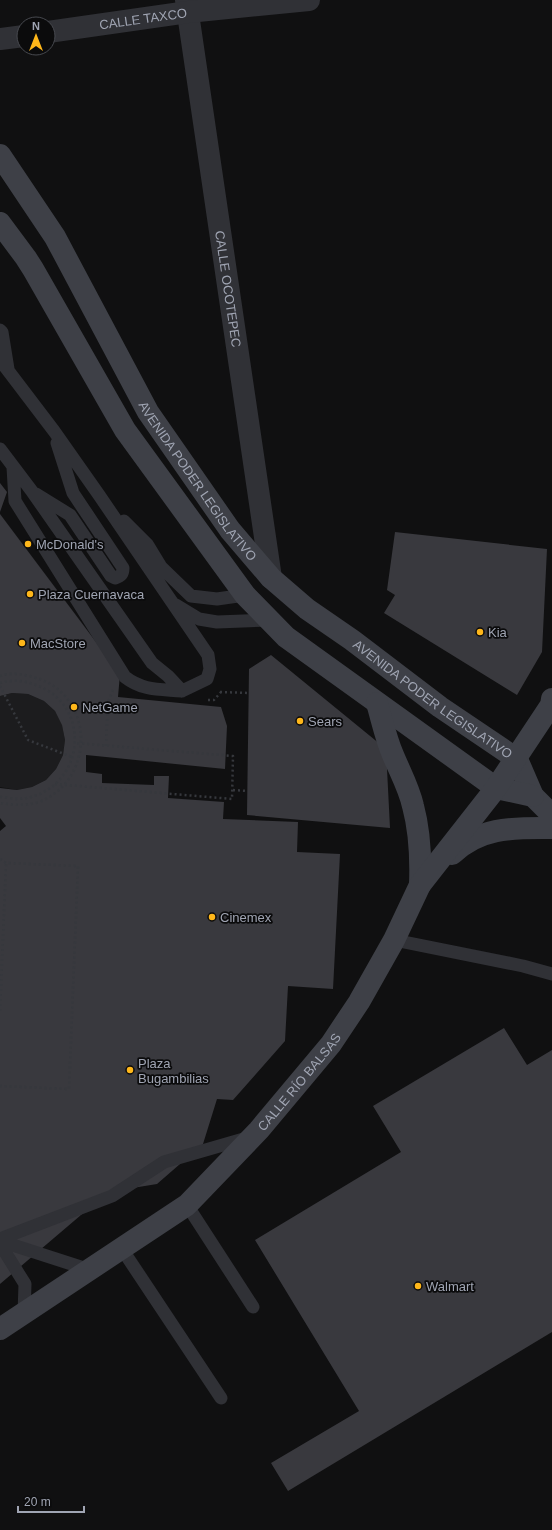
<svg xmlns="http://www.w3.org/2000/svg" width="552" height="1530" font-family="Arial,sans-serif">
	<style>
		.built { fill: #1c1c1e }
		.building { fill: #39393e }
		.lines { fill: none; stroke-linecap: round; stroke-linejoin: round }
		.path { stroke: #36383d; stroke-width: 2.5; stroke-dasharray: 2 3; stroke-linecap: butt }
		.lane { stroke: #303136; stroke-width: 13 }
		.street { stroke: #303136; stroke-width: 22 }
		.secondary { stroke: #3e4047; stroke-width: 22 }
		.poi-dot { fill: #ffb71a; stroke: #0b0b0c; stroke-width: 1.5 }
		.labels { text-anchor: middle; stroke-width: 3.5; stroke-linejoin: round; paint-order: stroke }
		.street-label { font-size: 13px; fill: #a0a5b3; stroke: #0b0b0c }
		.poi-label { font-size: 13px; fill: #a0a5b3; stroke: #0b0b0c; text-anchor: start }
	</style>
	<rect width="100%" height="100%" fill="#101011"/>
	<path class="built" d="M12,693L28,694L44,701L55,711L62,724L65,740L63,755L56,769L46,780L32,787L17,790L0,787V696Z"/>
	<path class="building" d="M0,483L7,492L0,512Z
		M0,514L120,674L118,697L221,707L227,726L225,769L86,755V772L102,774V783L154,785V776H169L168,798L224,802L223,819L298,822L297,852L340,854L333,989L288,986L285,1041L233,1100L217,1099L203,1144L157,1184L108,1192L0,1284V831L6,826L0,818V788L17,790L32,787L46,780L56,769L63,755L65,740L62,725L55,711L44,701L28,694L12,693L0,696Z
		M395,532L547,549L542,652L517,695L384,613L395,595L387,590Z
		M271,655L386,749L390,828L247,815L249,669Z
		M504,1028L527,1065L552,1050V1332L288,1491L271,1463L359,1411L255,1240L401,1152L373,1106Z"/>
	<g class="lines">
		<path class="path" d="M0,676C11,672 25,674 36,678C95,695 96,780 39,802C27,806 13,805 0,803
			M0,683C11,680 23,680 33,684C97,704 84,795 18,799C13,799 6,797 0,797
			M0,686L28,740L72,757
			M220,692L249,693
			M208,700H214L221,692
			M106,746L108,702L113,690
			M55,784L232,799L233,756L75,743
			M233,790L247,791
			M0,859L6,863L78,866L69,1089L0,1086
			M0,1011L6,863"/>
		<path class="lane" d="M0,330L2,332L8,369
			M0,360L54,431L99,495L208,655L210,669L207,679L182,691L168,676L152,663L31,490L0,449
			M13,467L15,501L125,677C143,691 160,689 182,691
			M36,494L70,515L111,576L115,578C121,576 123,574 123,568L73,493L57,443
			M124,521L147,544L161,567L191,596L217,599L245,595
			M176,605L199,619L217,622L269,620
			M394,940L523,966L552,974
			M187,1205L253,1307
			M0,1239L112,1196L164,1162L247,1138
			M0,1241L90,1270
			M0,1244L25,1284L24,1314
			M122,1249L221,1398"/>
		<g class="street">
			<path id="s1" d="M186,0L271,578"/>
			<path id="s2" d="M48,32L188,12L309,0"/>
			<path d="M0,39L24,36"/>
		</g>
		<g class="secondary">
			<path id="s3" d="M0,155L55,237L148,412L230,530L271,578L307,609L352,640L440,707L517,759L533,796L552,815"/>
			<path d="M0,223L26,258L33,269L125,430L245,595L286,637L496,788L533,796"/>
			<path d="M377,703C382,720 386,739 393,755C400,772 409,788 413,806C420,832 421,858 420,885"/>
			<path d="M452,854C481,826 515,828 552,828"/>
			<path id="s4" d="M0,1329L187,1205L259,1130L331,1044L359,1002L394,940L420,885L496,788L551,705L552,699"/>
		</g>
	</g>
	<g class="poi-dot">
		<circle cx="28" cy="544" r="4"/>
		<circle cx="30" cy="594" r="4"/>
		<circle cx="480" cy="632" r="4"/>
		<circle cx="22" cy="643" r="4"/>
		<circle cx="74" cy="707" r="4"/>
		<circle cx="300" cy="721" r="4"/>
		<circle cx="212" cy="917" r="4"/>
		<circle cx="130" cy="1070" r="4"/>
		<circle cx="418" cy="1286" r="4"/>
	</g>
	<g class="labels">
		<g class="street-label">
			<text dy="5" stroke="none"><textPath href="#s2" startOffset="96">CALLE TAXCO</textPath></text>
			<text dy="5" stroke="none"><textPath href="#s1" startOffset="292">CALLE OCOTEPEC</textPath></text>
			<text dy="5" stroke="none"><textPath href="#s3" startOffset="382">AVENIDA PODER LEGISLATIVO</textPath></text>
			<text dy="5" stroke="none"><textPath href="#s3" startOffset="706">AVENIDA PODER LEGISLATIVO</textPath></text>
			<text dy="5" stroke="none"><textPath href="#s4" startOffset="391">CALLE RÍO BALSAS</textPath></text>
		</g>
		<g class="poi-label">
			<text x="36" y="549">McDonald's</text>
			<text x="38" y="599">Plaza Cuernavaca</text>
			<text x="488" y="637">Kia</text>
			<text x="30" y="648">MacStore</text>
			<text x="82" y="712">NetGame</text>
			<text x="308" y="726">Sears</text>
			<text x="220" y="922">Cinemex</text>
			<text x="138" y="1068">Plaza<tspan x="138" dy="15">Bugambilias</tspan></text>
			<text x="426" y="1291">Walmart</text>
		</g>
	</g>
	<g transform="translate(36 36)"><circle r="19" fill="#0b0b0c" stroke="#47494f"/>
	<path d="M0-3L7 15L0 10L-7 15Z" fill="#ffb71a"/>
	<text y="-6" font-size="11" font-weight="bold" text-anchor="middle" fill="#a0a5b3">N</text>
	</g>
	<path d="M18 1506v6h66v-6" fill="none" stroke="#a0a5b3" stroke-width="2"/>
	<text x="24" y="1506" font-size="12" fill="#a0a5b3" stroke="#0b0b0c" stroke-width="3" paint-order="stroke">20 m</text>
</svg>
